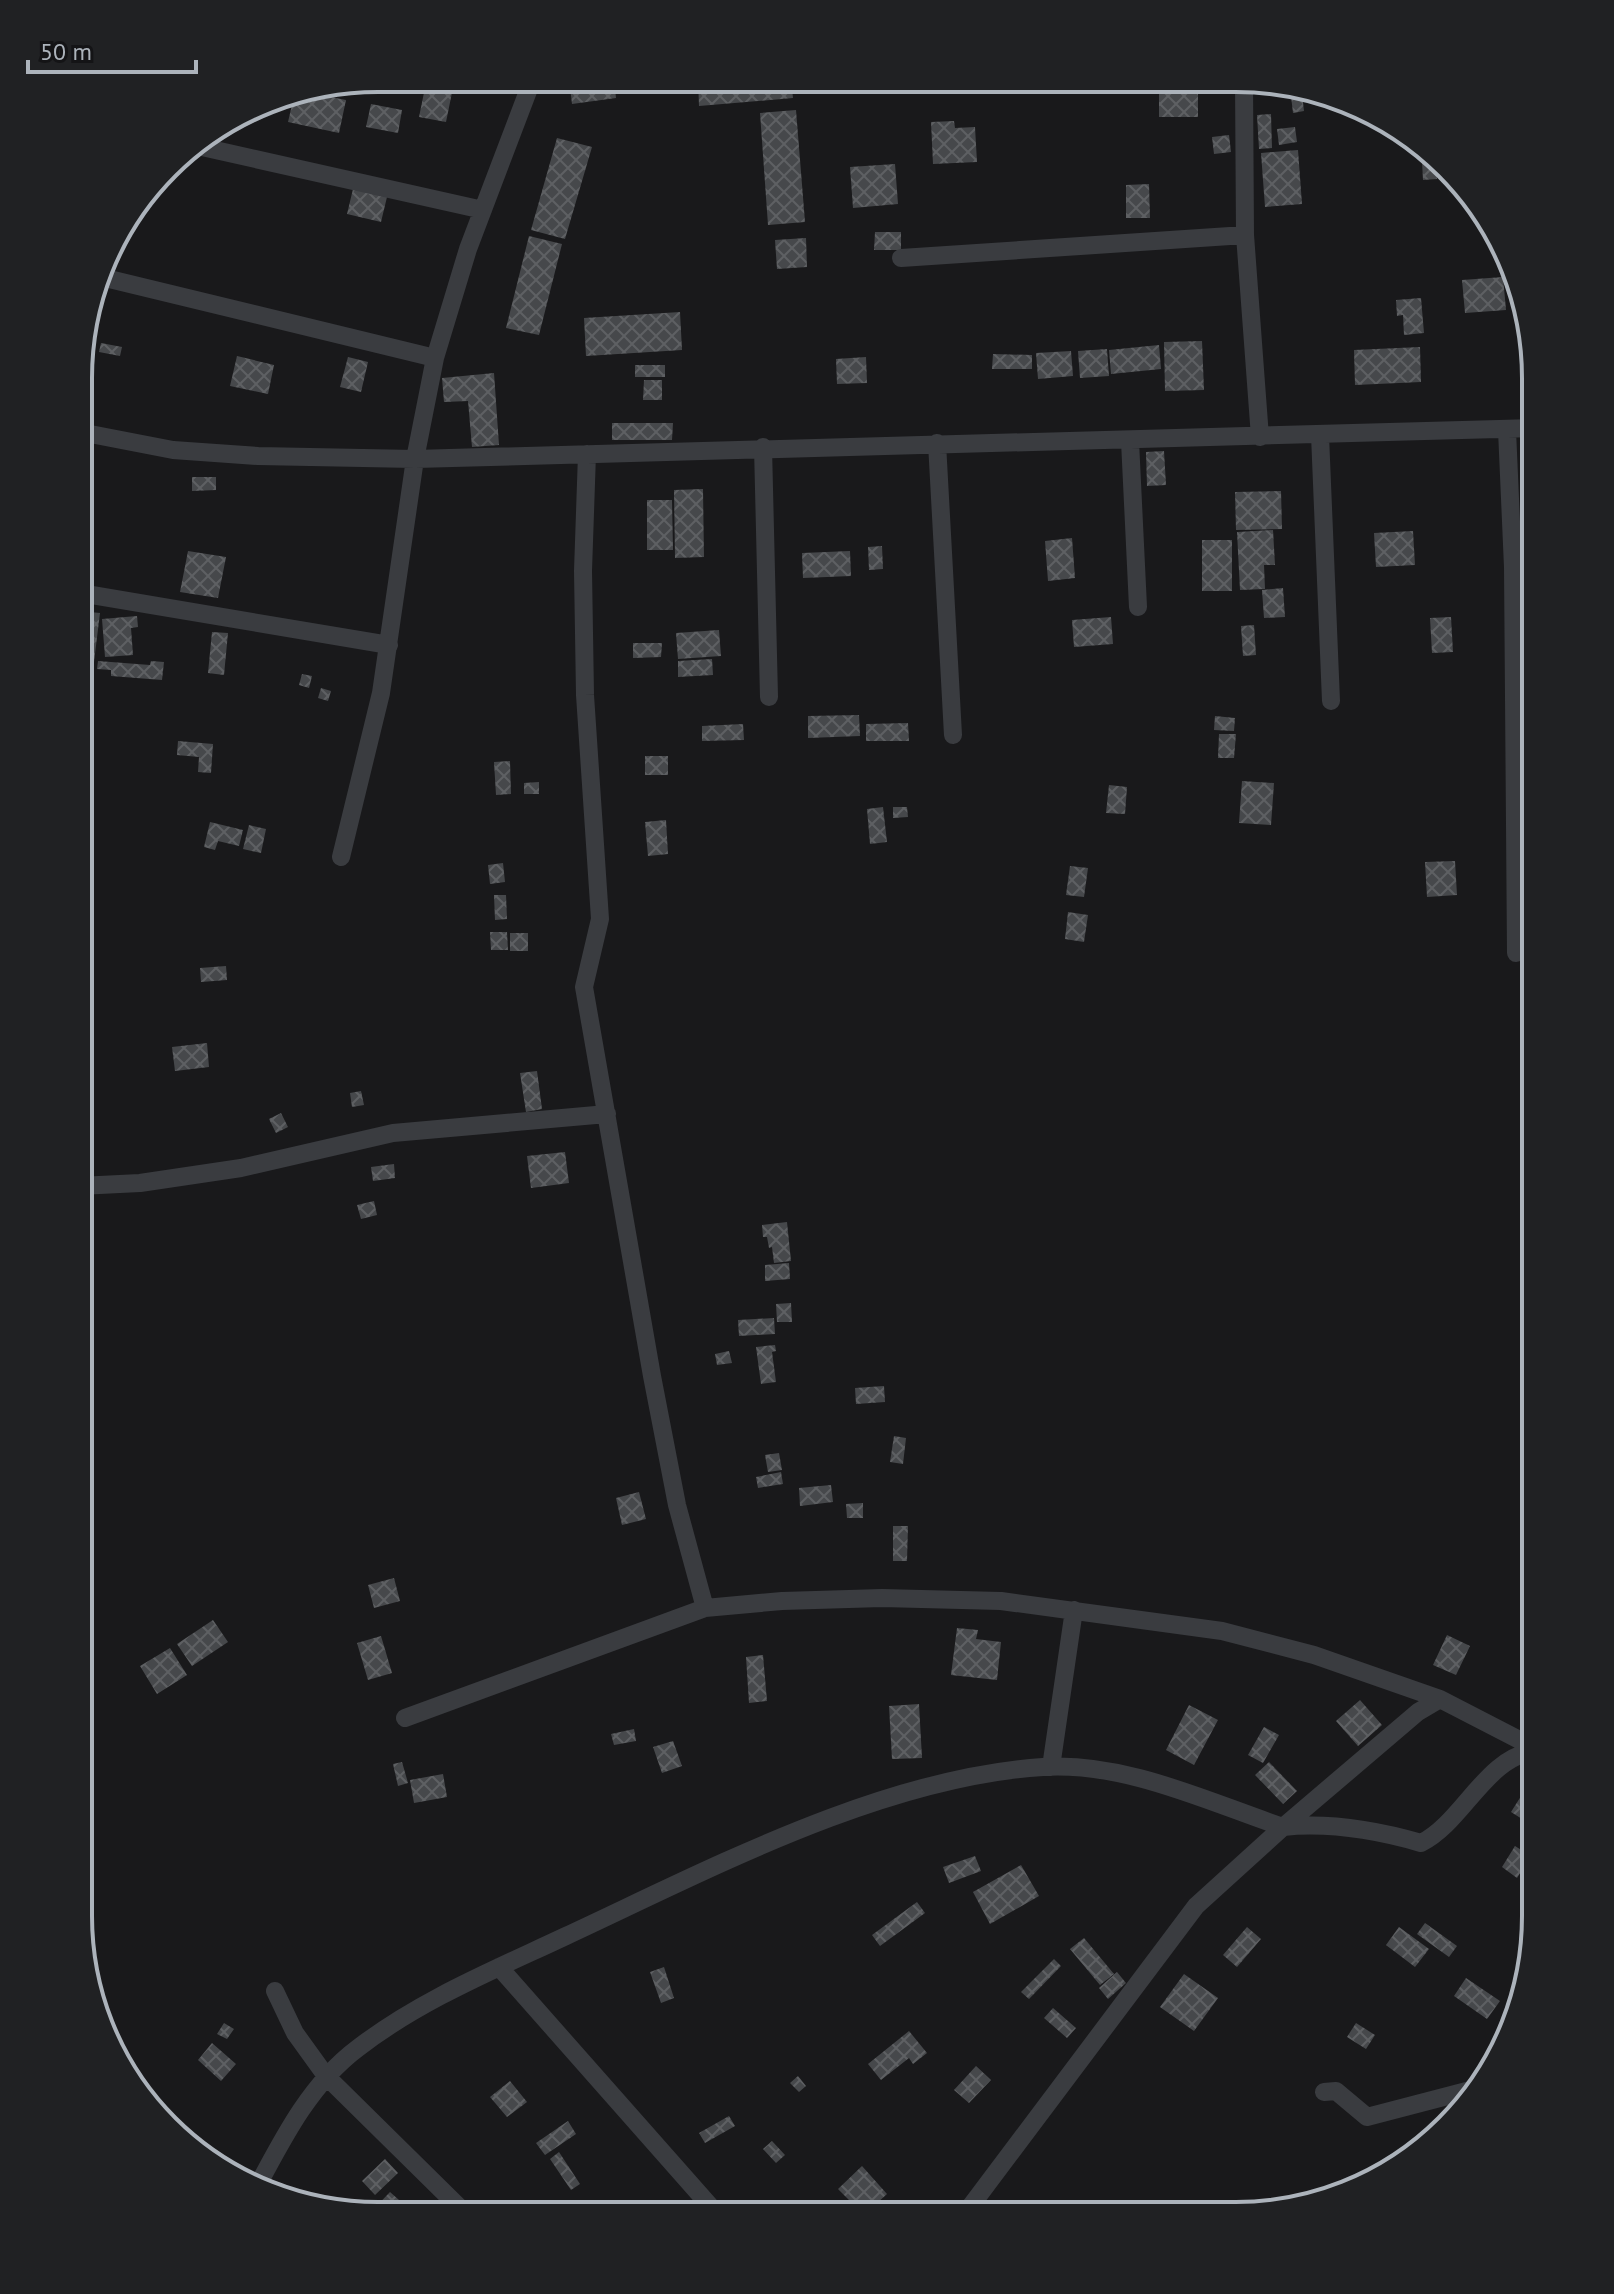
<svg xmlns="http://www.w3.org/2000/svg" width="1614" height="2294" font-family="'PT Sans',sans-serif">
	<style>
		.building { fill: url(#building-cross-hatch) }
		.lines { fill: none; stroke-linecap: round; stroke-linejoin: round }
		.minor { stroke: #3a3c40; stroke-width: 18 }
		.rim { fill: none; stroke: #acb3bb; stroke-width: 4 }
	</style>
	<defs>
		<pattern id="building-cross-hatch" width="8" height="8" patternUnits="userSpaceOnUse" patternTransform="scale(2)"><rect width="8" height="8" fill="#46484b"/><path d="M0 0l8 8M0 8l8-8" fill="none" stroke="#5e6063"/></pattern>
	</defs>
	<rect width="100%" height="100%" fill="#19191b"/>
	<path class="building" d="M427,78H455L446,122L419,117Z
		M569,79H614L616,98L572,104Z
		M698,79H791L793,98L699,106Z
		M1159,80H1198V117H1159Z
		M300,91L346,100L339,133L288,122L295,92Z
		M1302,94L1304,111L1293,113L1291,96Z
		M371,104L402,110L398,133L366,127Z
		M796,110L805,222L768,225L760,113Z
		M1271,114L1272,148L1259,149L1257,115Z
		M954,121L955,128L975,127L977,162L933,164L931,122Z
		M1295,127L1297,142L1279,145L1277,129Z
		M1229,135L1231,152L1214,154L1212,137Z
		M557,138L592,147L565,239L531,230Z
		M1421,143L1436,161L1437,179L1423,180Z
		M1298,150L1302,204L1265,207L1261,153Z
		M895,164L898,204L853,208L850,167Z
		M1149,184L1150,218H1126V185Z
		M353,189L387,197L381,222L347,214Z
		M875,232H901V250H874Z
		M529,236L562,244L539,335L506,328Z
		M806,238L807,267L777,269L775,240Z
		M1503,277L1506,310L1465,313L1462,280Z
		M1421,298L1424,333L1404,335L1403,315L1397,316L1396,300Z
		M680,312L682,350L586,356L584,318Z
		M1202,341L1204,390L1165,391L1164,342Z
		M101,343L122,347L120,356L99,352Z
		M1159,345L1161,369L1111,374L1109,350Z
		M1420,347L1421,382L1355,385L1354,350Z
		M1107,349L1109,376L1080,378L1078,351Z
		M1071,351L1073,376L1038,379L1036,353Z
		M993,354L1032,355V369H992Z
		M237,356L274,365L268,394L230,386Z
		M348,357L368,362L361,392L340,387Z
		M866,357L867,383L837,384L836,359Z
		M635,365H665V377H635Z
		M494,373L499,445L472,447L468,401L444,402L442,378Z
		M644,380H662V400H643Z
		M612,423H673L672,440H612Z
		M1164,451L1166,485L1147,486L1146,452Z
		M192,477H216V490L192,491Z
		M703,489L704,557L675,558L674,490Z
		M1281,491L1282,529L1236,530L1235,492Z
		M647,500H672L673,550H647Z
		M1273,530L1275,565H1264L1265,589L1240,590L1237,532Z
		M1413,531L1415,565L1376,567L1374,533Z
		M1072,538L1075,578L1048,581L1045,541Z
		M1202,540H1232V591H1202Z
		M882,546L883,569L869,570L868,547Z
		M188,551L226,557L218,598L180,592Z
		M850,551L851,576L803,578L802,553Z
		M1283,588L1285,617L1264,618L1262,590Z
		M80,611L100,613L94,662L80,660Z
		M137,616L138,627L131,628L133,655L105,657L102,619Z
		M1111,617L1113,644L1074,647L1072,620Z
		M1451,617L1453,652L1432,653L1430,618Z
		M1254,625L1256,655L1243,656L1241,626Z
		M719,630L721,656L678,659L676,633Z
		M212,632L228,633L224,675L208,673Z
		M633,643H662L661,657L633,658Z
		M712,659L713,675L678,677V661Z
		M98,661L150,665L151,661L164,662L162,680L111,676V670L97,669Z
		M302,674L312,676L309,688L299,685Z
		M321,688L331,691L328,701L318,698Z
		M859,715L860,736L808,738V716Z
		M1215,716L1235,718L1234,731L1214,730Z
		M908,723L909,741H866V724Z
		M743,724L744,740L702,741V726Z
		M1219,734H1236L1234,758H1218Z
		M178,741L213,744L211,773L198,772L199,757L177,755Z
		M645,756H668V775H645Z
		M510,761L511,794L496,795L494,762Z
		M1527,775H1536V791H1527Z
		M1242,781L1274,783L1271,825L1239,823Z
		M539,782V794H524V783Z
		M1109,785L1127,787L1125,814L1106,813Z
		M883,807L887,842L870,844L867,809Z
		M893,807H907L908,817L893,818Z
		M666,820L668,854L648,856L645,822Z
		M210,822L243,830L239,846L218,841L215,850L204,847Z
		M249,825L266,829L261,853L243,849Z
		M1455,861L1457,895L1427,897L1425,862Z
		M503,863L505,882L490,884L488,865Z
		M1070,866L1088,868L1084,897L1066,895Z
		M494,895H506L507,919L495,920Z
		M1068,912L1088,915L1084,942L1065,939Z
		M490,932H507L508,950H491Z
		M510,933H528V951H510Z
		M226,966L227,980L201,982L200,968Z
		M207,1043L209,1067L175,1071L172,1047Z
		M537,1071L542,1109L526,1112L520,1073Z
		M361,1091L364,1105L352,1107L350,1093Z
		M281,1113L288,1127L276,1133L269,1119Z
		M565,1152L569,1183L531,1188L527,1156Z
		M394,1164L395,1178L373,1181L371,1167Z
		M374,1201L377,1215L361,1219L357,1205Z
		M787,1222L791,1261L774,1263L772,1247L769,1248L767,1237H763L762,1225Z
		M789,1263L790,1279L765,1281V1265Z
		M791,1303L792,1322H777L776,1304Z
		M774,1318L775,1334L739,1336L738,1320Z
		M775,1345L776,1351L772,1352L776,1382L761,1384L756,1347Z
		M729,1351L732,1363L717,1365L715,1354Z
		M884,1386L885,1402L856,1404L855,1388Z
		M894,1436L906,1438L903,1464L890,1462Z
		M779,1453L782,1470L768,1472L765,1455Z
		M781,1472L783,1484L758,1488L756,1477Z
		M831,1485L833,1502L800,1506L799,1488Z
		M639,1492L646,1519L622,1525L616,1498Z
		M863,1503V1518H847L846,1504Z
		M893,1526H908L907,1561H893Z
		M394,1578L400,1601L374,1608L368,1585Z
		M213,1620L228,1642L192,1666L177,1644Z
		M957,1628L978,1630L976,1639L1001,1642L997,1680L951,1675Z
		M1447,1635L1470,1646L1456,1675L1433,1665Z
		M381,1636L392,1673L368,1680L357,1643Z
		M170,1648L187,1675L157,1694L140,1666Z
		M763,1655L767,1701L749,1703L746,1657Z
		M1360,1700L1382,1725L1358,1746L1336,1721Z
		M919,1704L922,1758L892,1759L889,1706Z
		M1189,1705L1218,1720L1194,1765L1166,1750Z
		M1264,1727L1279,1735L1263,1763L1248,1755Z
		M634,1729L636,1741L614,1745L611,1734Z
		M673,1741L682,1766L662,1773L653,1747Z
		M402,1762L408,1783L398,1786L393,1764Z
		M1269,1762L1297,1791L1283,1804L1255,1775Z
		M443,1774L447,1797L414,1803L410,1780Z
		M1528,1785L1535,1790V1827L1511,1812Z
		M1515,1846L1531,1856L1517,1878L1502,1867Z
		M975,1856L981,1871L949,1883L943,1867Z
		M1021,1865L1039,1896L990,1924L973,1892Z
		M917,1902L925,1913L880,1946L872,1935Z
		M1425,1923L1457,1946L1449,1957L1417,1934Z
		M1247,1927L1261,1939L1237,1967L1223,1955Z
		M1399,1927L1429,1949L1415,1967L1386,1945Z
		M1084,1938L1114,1974L1100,1985L1070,1949Z
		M1054,1959L1061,1966L1029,1999L1021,1992Z
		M664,1967L674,1998L661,2003L650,1972Z
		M1117,1972L1126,1983L1108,1999L1099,1988Z
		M1184,1974L1218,1998L1194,2031L1160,2007Z
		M1466,1978L1500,2001L1487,2019L1454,1996Z
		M1053,2008L1076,2028L1067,2038L1044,2018Z
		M224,2023L234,2029L227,2039L217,2034Z
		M1356,2023L1375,2035L1366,2049L1347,2037Z
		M909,2031L927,2053L913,2064L909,2058L881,2080L868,2064Z
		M212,2043L236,2064L221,2081L198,2060Z
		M976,2066L991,2080L969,2103L954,2090Z
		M798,2076L806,2086L799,2092L790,2083Z
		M510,2081L527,2102L507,2117L490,2097Z
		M729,2116L735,2126L705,2143L699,2133Z
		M568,2121L576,2134L545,2155L536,2143Z
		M772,2141L785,2155L776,2163L763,2149Z
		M559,2152L580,2184L571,2190L550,2159Z
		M385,2159L398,2173L375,2195L362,2181Z
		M862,2166L887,2194L864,2215H852L844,2205L849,2200L838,2189Z
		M390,2192L399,2200L386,2214H369Z"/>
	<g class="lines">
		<path class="minor" d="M1244,81L1245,235L1260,437
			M193,145L483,210
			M901,258L1245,235
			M101,277L435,358
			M1507,430L1513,567L1516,953
			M80,432L173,450L258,456L415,459L1536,428
			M1320,435L1331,701
			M1130,441L1138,607
			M937,443L953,735
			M763,447L769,697
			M587,454L583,571L585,695L600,919L584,987L652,1376L677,1505L705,1608
			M80,593L389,645
			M341,857L381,693L415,459L435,358L468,249L533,78
			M79,1186L140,1183L241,1168L393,1133L607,1114
			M405,1718L705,1608L782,1601L882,1598L1001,1601L1222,1631L1314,1655L1440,1699L1535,1748
			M1051,1767L1074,1610
			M499,1967L718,2215
			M275,1991L295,2033L326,2076L466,2214
			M1324,2092L1336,2091L1367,2117L1482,2087
			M256,2189C283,2138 311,2083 358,2048C420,2000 496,1969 566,1936C710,1869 883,1777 1043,1767C1126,1762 1206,1801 1283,1827C1330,1822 1376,1830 1421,1843C1463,1822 1486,1757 1535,1751
			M964,2215L1196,1906L1283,1827L1418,1712L1440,1699"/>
	</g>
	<path d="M0 0H1614V2294H0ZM378 92H1236A286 286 0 0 1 1522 378V1916A286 286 0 0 1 1236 2202H378A286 286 0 0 1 92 1916V378A286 286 0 0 1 378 92Z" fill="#202123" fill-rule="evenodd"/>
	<path class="rim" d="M378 92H1236A286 286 0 0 1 1522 378V1916A286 286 0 0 1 1236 2202H378A286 286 0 0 1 92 1916V378A286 286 0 0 1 378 92Z"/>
	<path d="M28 60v12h168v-12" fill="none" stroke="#acb3bb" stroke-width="4"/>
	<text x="40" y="60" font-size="24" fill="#acb3bb" stroke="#141416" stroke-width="6" paint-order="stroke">50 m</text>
</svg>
